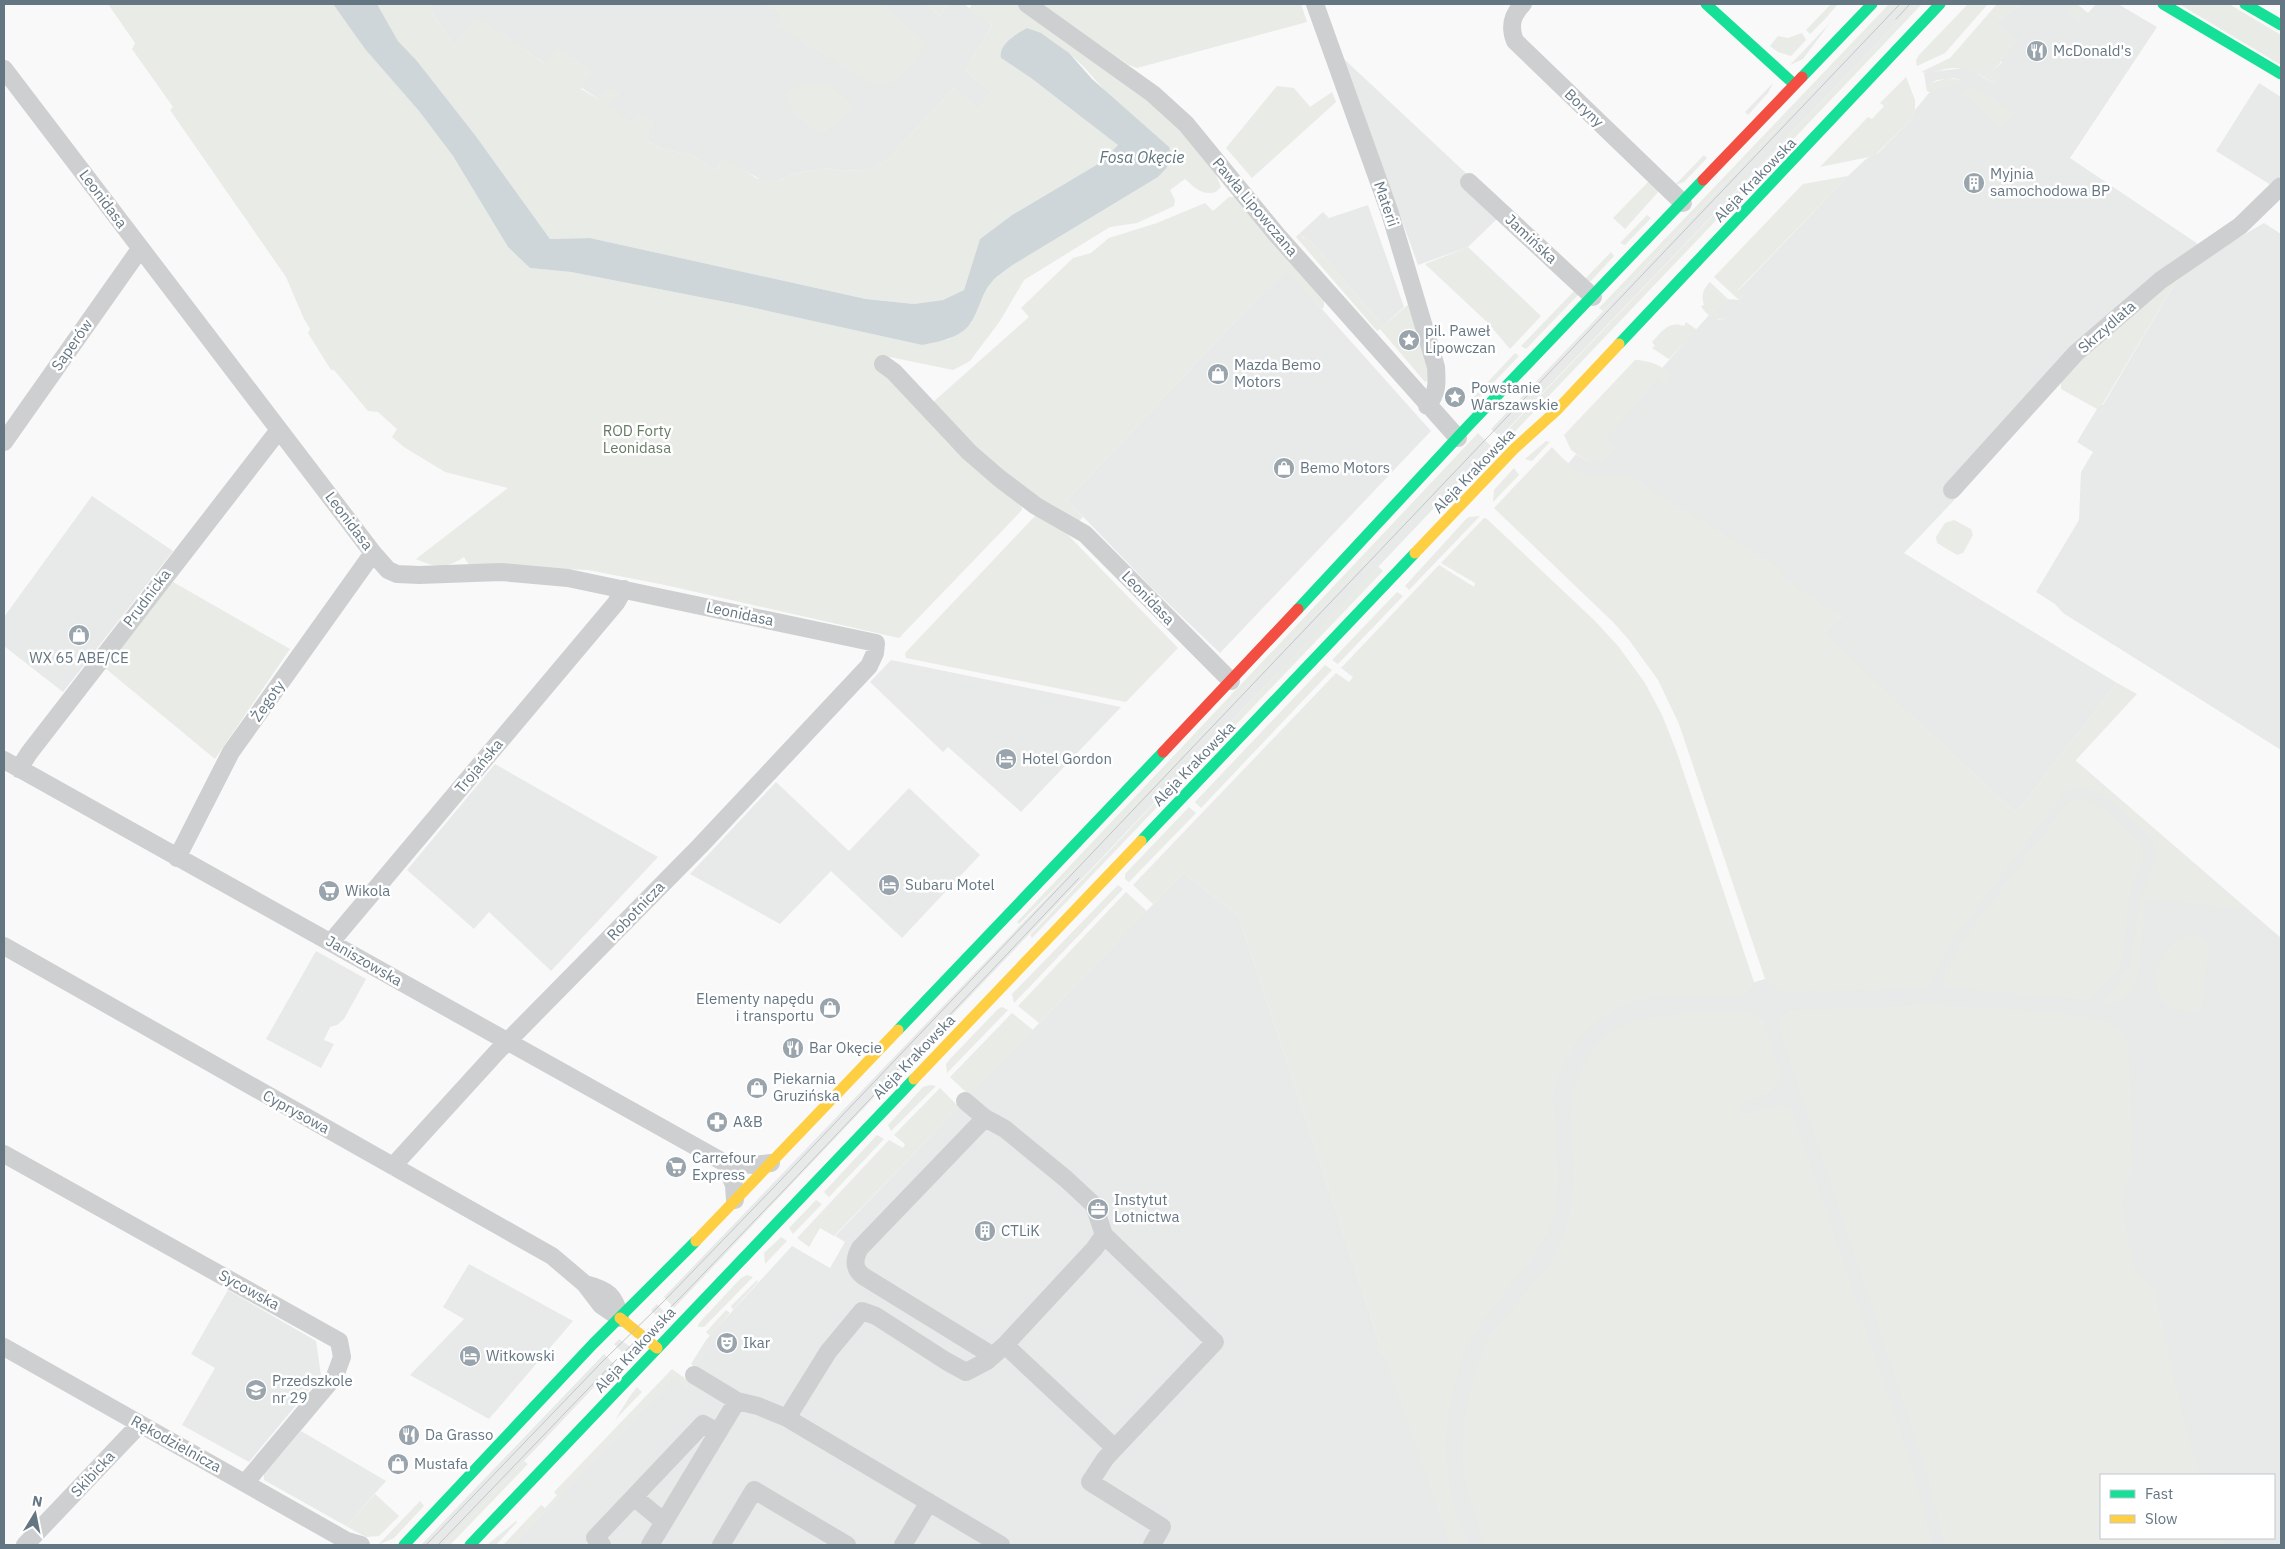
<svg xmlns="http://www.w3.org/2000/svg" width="2285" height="1549" font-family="'IBM Plex Sans',sans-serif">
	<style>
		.built { fill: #e8e9e9; fill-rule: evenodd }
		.green { fill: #e8ebe6 }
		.water { fill: #ced6d9 }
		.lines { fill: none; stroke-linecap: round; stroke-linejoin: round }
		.street { stroke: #cecfd0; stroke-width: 18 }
		.fast { stroke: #16e098; stroke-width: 11 }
		.slow { stroke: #ffcf43; stroke-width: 11 }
		.jam { stroke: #f24e42; stroke-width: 11 }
		.tram { stroke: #c3c5c6; stroke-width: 1 }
		.labels { text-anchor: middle; stroke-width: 5; stroke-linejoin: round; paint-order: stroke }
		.poi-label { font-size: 15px; fill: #657683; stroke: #fff; text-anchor: start }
		.street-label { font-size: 15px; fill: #657683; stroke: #fff }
		.park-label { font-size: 15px; fill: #687a64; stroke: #fff }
		.water-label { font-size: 16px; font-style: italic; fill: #60757c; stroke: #fff }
	</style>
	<rect width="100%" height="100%" fill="#f9f9f9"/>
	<path class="built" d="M427,4H925L940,16L948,4H964L992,25L965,70L991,92L978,109L954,88L887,160L867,170L841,171L828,168L792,174L777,182L762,180L722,159L716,171L691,155L663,149L624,128L600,100L477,18L454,47Z
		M1896,4H1915L1500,437L1491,429Z
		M2022,4H2077L2088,13L2096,4H2118L2157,27L2070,158L2198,244L2145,282L1960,494L1904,553L2117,683L2016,813L1824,634L1842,616L1604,489L1567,465L1576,454L1590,463L1600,438L1709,315L1719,320L1725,319L1716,311L1728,299L1739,300L1743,295L1738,291L1848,176L1866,159L1878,153L1911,120L1915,110L1929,93L1962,80L1953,78L1937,80L1926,86L1924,73L1963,68L1973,71L1994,84L1995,69L2002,62L1996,21Z
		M1344,59L1468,175L1499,217L1468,247L1418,265Z
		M2259,83L2281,97V175L2271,185L2216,151Z
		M1368,205L1404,307L1383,326L1307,237L1305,239L1300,233L1323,212L1329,218Z
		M2264,223L2281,234V750L2063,613L2055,604L2036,592L2079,520L2081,472L2093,452L2077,442L2100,404L2103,405L2182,271Z
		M1287,270L1431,431L1220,653L1151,587L1067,500L1249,307Z
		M1483,438L1492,447L674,1308L664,1297L1079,864Z
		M92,496L173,551L63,692L4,646V617Z
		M891,660L1121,707L1021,812L948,747L943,752L870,682Z
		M2075,760L2281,938V1545H513L673,1379L686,1387L698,1369L691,1364L706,1340L792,1246L830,1268L845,1242L835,1236L1183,873L1238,915L1380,1344L1559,1056L1622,986L1751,983L1765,979L1769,982L1910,979ZM2101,1475H2274V1538H2101Z
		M495,764L658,857L551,971L489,912L474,929L407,870Z
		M776,782L849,851L909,788L980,855L902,938L831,871L780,924L690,874Z
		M316,951L366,979L344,1019L337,1025L330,1027L324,1040L334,1044L321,1068L266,1039Z
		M469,1264L573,1321L489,1419L410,1375L464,1319L443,1307Z
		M228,1290L316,1341L321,1375L249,1462L182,1425L215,1368L191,1354Z
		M657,1304L667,1315L661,1320L651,1310Z
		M619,1339L632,1348L625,1355L614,1344Z
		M604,1354L615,1365L444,1545H421Z
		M301,1431L386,1481L346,1526L264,1480V1474Z"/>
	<path class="green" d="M108,4H333L365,49L419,111L453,156L508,247L530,268L571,272L741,305L922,345L949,339L971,323L978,304L991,282L1011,266L1158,177L1170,164L1083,66C1066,50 1048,36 1027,28L1001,58L1031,78L1119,145L1103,161L1012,215L980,239L964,290L943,300L914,304L866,299L590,238L550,239L475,135L417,61L398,41L377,4H427L454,47L477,17L544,63L556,47L594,71L581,89L600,100L607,89L611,88L619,93V100L613,97L607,106L633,122L639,113L654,120L655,123L646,140L663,149L691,155L716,171L722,159L725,158L756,178L777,182L792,174L828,168L841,171L866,170L887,160L954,88L978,108L991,92L965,70L992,25L969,9L972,4H1019L1147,99L1183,133L1215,173L1221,187L1216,192C1203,196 1195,188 1185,179L1170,190L1175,200L1174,206L1137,223L1110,227L1024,280L1000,321L970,361L953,370L885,356L882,371L948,443L1021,505L1022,510L899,638L665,585L588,570L469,565L464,557C446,569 435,568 416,559L508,488L445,472L404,447L392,437L397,429L378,412L368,411L334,370H331L308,333L310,329L304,319L286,277L170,110L173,107L132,49L135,43Z
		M761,4H883L927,42C914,63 902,86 875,86L775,25L781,15Z
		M925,4H948L940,16Z
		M1040,4H1301L1307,22L1137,68L1129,65Z
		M1831,4H1838L1825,19L1810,34L1806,30Z
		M1889,4H1896L1603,311L1599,308Z
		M1915,4H1922L1505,442L1500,438Z
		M1968,4H1988L1945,53L1917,66L1916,60L1919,55Z
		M1997,4H2022L1996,21L2018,41L1995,69L2002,76L1994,84C1979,73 1965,65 1945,69C1937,71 1929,75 1921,72L1950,58Z
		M2073,4L2087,14L2079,22L2067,11Z
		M2179,4H2229L2281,35V65Z
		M1830,23L1803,59L1790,65Z
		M1802,33L1806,40L1791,56L1778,52L1770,46L1778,36L1788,38Z
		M1906,77L1915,100V110L1911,120L1874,156L1820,167L1868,117L1872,119L1884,106L1880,103Z
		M1948,78L1962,80L1931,93L1927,91L1926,86L1928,84Z
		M824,83L830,85L852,104L851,109L826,132C804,130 768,94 800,85C807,83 817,84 824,83Z
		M1773,83L1768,93L1748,115L1745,112Z
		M1277,86L1294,88L1310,107L1332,92L1336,102L1252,178L1226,148Z
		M1971,88L1978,89L2012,112L2013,114L2001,127L1998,126L1968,97L1959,94Z
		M1704,155L1707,158L1684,182L1675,185Z
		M1848,176L1738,290L1743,295L1739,300L1714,277L1803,184Z
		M1651,179L1660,190L1625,229L1613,218Z
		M1229,197H1235L1240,202L1289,262L1324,299V307L1322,309L1287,271L1249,307L1067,500L1083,517L1077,523L1035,500L981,453L932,403L1029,317L1021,308L1073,258L1091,253L1109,238L1157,223L1205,203L1213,211Z
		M1647,215L1651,218L1625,245L1620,243Z
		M1300,233L1304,239L1307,237L1383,326L1411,302L1431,378L1425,382L1380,329L1377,331L1296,237Z
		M1468,247L1541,316L1510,349L1487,322L1425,264Z
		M1611,252L1614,256L1591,281H1583Z
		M2182,271L2102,405L2100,404L2097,409L2061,389V379L2106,335Z
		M1710,282L1728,299L1717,311L1725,319C1715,321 1706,315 1701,306L1704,305C1701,295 1703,289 1710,282Z
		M1577,288L1578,295L1526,349L1521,346Z
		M1686,322L1697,330L1669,359L1652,348L1655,346L1652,342C1661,332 1669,320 1684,326Z
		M1515,353L1519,356L1472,405L1469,402Z
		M1635,360C1647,360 1669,366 1671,380L1666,386L1657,379L1606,440L1615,448L1603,461L1590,463L1571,450L1564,435Z
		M1478,433L1483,438L1079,864L1019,924L1017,922Z
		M1546,441L1550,442L1532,461L1525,459Z
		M1552,447C1559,456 1581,476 1593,476C1608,476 1619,471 1634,479L1783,570L1781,577L1842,616L1825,634L2016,813L2117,683L2137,694L2075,761L2248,910L2146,898C2143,919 2142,978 2131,992C2124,1001 2113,1004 2103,1003L2128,969L2131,961L2140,898L2154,864L2155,852L2152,840L2147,833C2126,815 2094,776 2065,792L1949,944L1933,982L1926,989L1782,992C1775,989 1771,983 1765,979L1679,724L1658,680L1629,640L1613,622L1494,508Z
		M1514,468L1519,475L1493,502L1494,490Z
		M1036,515L1066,533L1178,648L1126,702L906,658L905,653Z
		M1480,516L1409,590L1405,586L1466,519L1469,517Z
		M1484,518L1487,519L1594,620L1618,646L1645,683L1662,715L1676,750L1754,982L1752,983V987L1748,992L1741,995C1710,996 1662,993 1633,1002C1590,1016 1561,1054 1553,1097C1555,1135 1565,1191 1551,1226C1538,1257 1513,1279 1494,1306C1484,1319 1473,1335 1465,1350C1461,1358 1460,1368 1457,1376C1440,1434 1443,1490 1469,1545H1450L1385,1358L1375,1350L1380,1344L1238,915L1183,873L1153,904L1133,885L1336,673L1349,682L1353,677L1341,668L1439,565L1474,587L1475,583L1441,563Z
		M1954,520L1971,529L1973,535L1963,553L1957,555L1937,543L1936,537L1945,523Z
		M1378,566L1383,571L1032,938L1030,935Z
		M173,582L290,649L215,759L105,668Z
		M1397,592L1403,596L1338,664L1332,660Z
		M1325,665L1332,670L1201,808L1195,802Z
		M2080,798C2099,800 2127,830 2142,843C2148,861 2135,873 2131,890C2126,912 2128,937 2122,959C2117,973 2100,992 2088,1000L1947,988L1944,981L1945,973L1962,941L2067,803Z
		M1189,807L1196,813L1129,882L1125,879V874Z
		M1118,885L1123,889L1014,1003L1012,994Z
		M1126,892L1147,911L1039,1023L1018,1006Z
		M2189,935L2202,938L2209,947L2202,1006C2198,1013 2194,1013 2186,1011C2178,1010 2171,1009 2165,1003C2144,982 2162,941 2189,935Z
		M1923,1005C1956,1006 2100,1009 2119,1028C2123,1033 2126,1040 2129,1045L2132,1169L2121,1200L2134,1267L2155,1292L2186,1430L2201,1475H2101V1538H2223L2226,1545H1945L1921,1454L1781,1033L1780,1019L1788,1010Z
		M1002,1007L1008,1010L947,1073L946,1064L951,1058L998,1009Z
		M1750,1012L1763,1019L1780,1072C1778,1098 1759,1095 1739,1104L1743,1114L1779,1104L1791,1108L1910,1460L1933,1545H1486L1482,1537C1476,1516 1465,1489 1463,1468C1459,1430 1471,1377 1487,1343C1491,1333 1500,1324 1507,1316C1525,1291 1551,1268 1562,1239C1569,1222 1573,1199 1574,1180C1575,1159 1570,1137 1570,1116C1569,1090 1584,1056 1604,1038C1637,1008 1707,1013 1750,1012Z
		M1012,1013L1033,1030L970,1096L950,1077Z
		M930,1085L936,1086L891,1131L888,1125L923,1087Z
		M940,1088L959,1107L834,1236L820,1228L809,1247L797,1238L889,1140L903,1148L905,1144L894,1135Z
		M877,1135L884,1139L829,1197L824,1192Z
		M816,1200L822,1204L793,1234L789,1228Z
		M781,1237L787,1241L765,1264L764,1253Z
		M747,1275L753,1277L704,1327H698L699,1323L741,1278Z
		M757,1280L758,1282L733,1310L731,1306Z
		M726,1310L730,1313L710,1336L706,1332Z
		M672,1369L690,1382L686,1387L673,1380L513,1545H503L541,1505L545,1508L557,1495L554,1492Z
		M637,1387L642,1392L615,1420L630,1396Z
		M524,1461L528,1464L450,1545H444Z
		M375,1494L399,1516L379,1536L366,1537L346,1526Z
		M420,1501L424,1506L394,1538L378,1545Z
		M516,1521L517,1522L496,1545H487Z"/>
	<path class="water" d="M333,4H377L398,41L417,61L475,135L550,239L590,238L866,299L914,304L943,300L964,290L980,239L1012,215L1103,161L1118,145L1031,78L1001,58C998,44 1017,34 1027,28L1041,33L1069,53L1092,79L1169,147C1174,161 1168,167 1158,177L1011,266C1004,272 995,277 990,284C979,298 977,321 963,331C951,340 936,342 922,345L741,305L571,272L530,268L508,247L453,156L419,111L365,49Z"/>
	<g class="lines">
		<path class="street" d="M1027,4L1153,94L1186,124L1277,235L1458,438
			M1315,4L1390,213L1436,367C1437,382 1438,393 1427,406
			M1523,4C1512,15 1509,26 1515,41L1683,203
			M4,69L373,553L388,570L397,574L419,575L501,572L568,578L876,643L875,653L869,666L700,846L496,1053L393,1166
			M1469,182L1593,297
			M883,364L894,372L969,452L999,478L1036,506L1085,534L1231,681
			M4,442L140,249
			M1952,490L2076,353L2161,280L2240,226L2281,186
			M4,760L725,1163L754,1165L771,1163
			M19,769L29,753L279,430
			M177,858L231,752L373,553
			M331,942L616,603L624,589
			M4,946L552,1256L585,1284L601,1305L620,1318
			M965,1101L985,1118L1005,1129L1066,1179L1094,1205L1104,1235L1215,1342L1115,1448L1005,1345
			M985,1118L860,1248C854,1259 853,1268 863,1276L993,1356
			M4,1154L339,1341L342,1357L335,1376L245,1483
			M725,1163L734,1185L735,1200
			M585,1284C608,1290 615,1295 620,1318
			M4,1347L347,1541L361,1545
			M694,1375L737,1401L758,1406L787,1418L1001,1545
			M787,1418L828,1352L862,1311L876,1316L946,1361L966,1372L987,1361L1005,1345L1094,1249L1104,1235
			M1115,1448L1105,1459L1090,1482L1162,1527L1152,1545
			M634,1497L664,1522
			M25,1545L140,1424
			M602,1545L595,1538L703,1424L718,1432
			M650,1545L737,1401
			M721,1545L754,1490L847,1545
			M903,1545L929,1502"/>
		<path class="fast" d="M1706,4L1794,84
			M2163,4L2281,74
			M2245,4L2281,25
			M1802,77L1872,4
			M1619,344L1940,4
			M1298,609L1469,425L1703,180
			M1141,841L1415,553
			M898,1030L1163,752
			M404,1545L593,1344L696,1241
			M470,1545L914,1079"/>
		<path class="slow" d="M1415,553L1514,449L1556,411L1619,344
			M914,1079L1141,841
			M696,1241L898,1030
			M620,1318L657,1348"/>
		<path class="jam" d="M1703,180L1802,77
			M1163,752L1298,609"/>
		<path class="tram" d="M1896,19L1910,4
			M426,1545L601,1363L666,1299L778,1183L1900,4
			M438,1545L613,1363L679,1299L785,1189L1079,878"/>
	</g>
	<defs>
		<g id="restaurant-disc" transform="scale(1.125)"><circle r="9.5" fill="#99a4ac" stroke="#fff"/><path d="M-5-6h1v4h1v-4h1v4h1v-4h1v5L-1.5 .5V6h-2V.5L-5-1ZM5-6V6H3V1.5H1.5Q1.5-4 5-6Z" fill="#fff"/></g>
		<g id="building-disc" transform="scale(1.125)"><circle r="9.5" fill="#99a4ac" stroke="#fff"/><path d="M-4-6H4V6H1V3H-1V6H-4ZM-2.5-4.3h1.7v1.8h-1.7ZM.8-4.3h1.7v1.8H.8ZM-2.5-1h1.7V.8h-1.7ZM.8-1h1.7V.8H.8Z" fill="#fff"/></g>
		<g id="sight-disc" transform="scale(1.125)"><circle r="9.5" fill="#99a4ac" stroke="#fff"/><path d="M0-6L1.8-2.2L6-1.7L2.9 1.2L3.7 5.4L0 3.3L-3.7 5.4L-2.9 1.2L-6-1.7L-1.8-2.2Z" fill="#fff"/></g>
		<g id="shop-disc" transform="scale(1.125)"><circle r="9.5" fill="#99a4ac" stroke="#fff"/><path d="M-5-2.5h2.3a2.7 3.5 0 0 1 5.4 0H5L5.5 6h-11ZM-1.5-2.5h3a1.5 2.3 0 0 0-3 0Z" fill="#fff"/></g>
		<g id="hotel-disc" transform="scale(1.125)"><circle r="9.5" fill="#99a4ac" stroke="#fff"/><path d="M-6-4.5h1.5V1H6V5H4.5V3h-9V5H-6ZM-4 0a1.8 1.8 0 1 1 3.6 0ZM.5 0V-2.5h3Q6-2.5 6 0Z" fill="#fff"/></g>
		<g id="supermarket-disc" transform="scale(1.125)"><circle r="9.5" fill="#99a4ac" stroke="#fff"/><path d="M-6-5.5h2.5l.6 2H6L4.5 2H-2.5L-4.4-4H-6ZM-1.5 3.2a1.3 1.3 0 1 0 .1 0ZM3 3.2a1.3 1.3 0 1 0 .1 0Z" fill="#fff"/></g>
		<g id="pharmacy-disc" transform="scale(1.125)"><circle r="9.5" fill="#99a4ac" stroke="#fff"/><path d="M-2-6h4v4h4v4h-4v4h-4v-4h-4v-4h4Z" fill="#fff"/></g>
		<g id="office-disc" transform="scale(1.125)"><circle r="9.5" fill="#99a4ac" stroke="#fff"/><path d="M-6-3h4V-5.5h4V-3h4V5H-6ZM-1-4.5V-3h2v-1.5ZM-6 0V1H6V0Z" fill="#fff"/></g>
		<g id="theatre-disc" transform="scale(1.125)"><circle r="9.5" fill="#99a4ac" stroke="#fff"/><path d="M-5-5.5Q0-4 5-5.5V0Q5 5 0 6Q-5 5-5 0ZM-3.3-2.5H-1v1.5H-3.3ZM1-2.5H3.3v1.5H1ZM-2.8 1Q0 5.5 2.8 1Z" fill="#fff"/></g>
		<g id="school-disc" transform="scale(1.125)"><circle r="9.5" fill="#99a4ac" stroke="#fff"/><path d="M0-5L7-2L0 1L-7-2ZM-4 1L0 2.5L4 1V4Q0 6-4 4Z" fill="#fff"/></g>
	</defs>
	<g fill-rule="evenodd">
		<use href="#restaurant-disc" x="2037" y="51"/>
		<use href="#building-disc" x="1974" y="183"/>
		<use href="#sight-disc" x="1409" y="340"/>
		<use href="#shop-disc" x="1218" y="374"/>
		<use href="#sight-disc" x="1455" y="397"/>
		<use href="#shop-disc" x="1284" y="468"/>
		<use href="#shop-disc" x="79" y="635"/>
		<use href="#hotel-disc" x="1006" y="759"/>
		<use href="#hotel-disc" x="889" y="885"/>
		<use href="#supermarket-disc" x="329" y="891"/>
		<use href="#shop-disc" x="830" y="1008"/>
		<use href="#restaurant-disc" x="793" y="1048"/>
		<use href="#shop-disc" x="757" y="1088"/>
		<use href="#pharmacy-disc" x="717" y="1122"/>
		<use href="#supermarket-disc" x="676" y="1167"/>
		<use href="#office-disc" x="1098" y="1209"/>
		<use href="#building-disc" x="985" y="1231"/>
		<use href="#theatre-disc" x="727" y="1343"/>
		<use href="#hotel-disc" x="470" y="1356"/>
		<use href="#school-disc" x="256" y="1390"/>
		<use href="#restaurant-disc" x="409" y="1435"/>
		<use href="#shop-disc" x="398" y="1464"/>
	</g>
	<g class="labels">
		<g class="poi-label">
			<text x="2053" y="56">McDonald's</text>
			<text x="1990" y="179">Myjnia<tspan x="1990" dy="17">samochodowa BP</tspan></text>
			<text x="1425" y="336">pil. Paweł<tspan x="1425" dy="17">Lipowczan</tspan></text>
			<text x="1234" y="370">Mazda Bemo<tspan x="1234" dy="17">Motors</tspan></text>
			<text x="1471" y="393">Powstanie<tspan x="1471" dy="17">Warszawskie</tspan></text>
			<text x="1300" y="473">Bemo Motors</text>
			<text x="79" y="663" text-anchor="middle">WX 65 ABE/CE</text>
			<text x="1022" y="764">Hotel Gordon</text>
			<text x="905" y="890">Subaru Motel</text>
			<text x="345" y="896">Wikola</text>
			<text x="814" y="1004" text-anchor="end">Elementy napędu<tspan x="814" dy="17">i transportu</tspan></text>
			<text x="809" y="1053">Bar Okęcie</text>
			<text x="773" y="1084">Piekarnia<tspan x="773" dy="17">Gruzińska</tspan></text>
			<text x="733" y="1127">A&amp;B</text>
			<text x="692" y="1163">Carrefour<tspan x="692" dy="17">Express</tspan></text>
			<text x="1114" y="1205">Instytut<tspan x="1114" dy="17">Lotnictwa</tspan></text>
			<text x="1001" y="1236">CTLiK</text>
			<text x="743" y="1348">Ikar</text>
			<text x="486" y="1361">Witkowski</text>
			<text x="272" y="1386">Przedszkole<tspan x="272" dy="17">nr 29</tspan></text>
			<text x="425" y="1440">Da Grasso</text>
			<text x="414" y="1469">Mustafa</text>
		</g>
		<g class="street-label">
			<text transform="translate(1584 108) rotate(44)" y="5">Boryny</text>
			<text transform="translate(1755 180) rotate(-46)" y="5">Aleja Krakowska</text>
			<text transform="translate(103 199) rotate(53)" y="5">Leonidasa</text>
			<text transform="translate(1386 204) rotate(71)" y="5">Materii</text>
			<text transform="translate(1255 207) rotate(50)" y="5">Pawła Lipowczana</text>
			<text transform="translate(1531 239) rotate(43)" y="5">Jamińska</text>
			<text transform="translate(2107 327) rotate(-41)" y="5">Skrzydlata</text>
			<text transform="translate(72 345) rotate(-55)" y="5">Saperów</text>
			<text transform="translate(1474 471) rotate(-46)" y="5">Aleja Krakowska</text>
			<text transform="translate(349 521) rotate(53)" y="5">Leonidasa</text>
			<text transform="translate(147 598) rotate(-53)" y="5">Prudnicka</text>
			<text transform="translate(1148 598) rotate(46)" y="5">Leonidasa</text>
			<text transform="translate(740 614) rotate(12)" y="5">Leonidasa</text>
			<text transform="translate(268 701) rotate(-55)" y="5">Żegoty</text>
			<text transform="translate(1194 764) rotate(-46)" y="5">Aleja Krakowska</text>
			<text transform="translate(479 766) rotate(-50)" y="5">Trojańska</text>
			<text transform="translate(636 911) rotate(-46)" y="5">Robotnicza</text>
			<text transform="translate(364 961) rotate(30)" y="5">Janiszowska</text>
			<text transform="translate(914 1057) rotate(-46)" y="5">Aleja Krakowska</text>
			<text transform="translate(296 1112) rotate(29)" y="5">Cyprysowa</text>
			<text transform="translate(249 1290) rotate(29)" y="5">Sycowska</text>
			<text transform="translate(635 1350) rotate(-47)" y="5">Aleja Krakowska</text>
			<text transform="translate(176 1444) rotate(29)" y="5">Rękodzielnicza</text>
			<text transform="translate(93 1474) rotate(-47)" y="5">Skibicka</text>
		</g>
		<g class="park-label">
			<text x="637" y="436">ROD Forty<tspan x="637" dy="17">Leonidasa</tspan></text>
		</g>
		<g class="water-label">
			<text x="1142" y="163">Fosa Okęcie</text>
		</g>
	</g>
	<rect width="2285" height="1549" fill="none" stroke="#657683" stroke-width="10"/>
	<rect x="2100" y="1474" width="175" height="65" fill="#ffffff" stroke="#c1c8cd"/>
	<rect x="2110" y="1490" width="25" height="8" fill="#16e098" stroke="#c1c8cd"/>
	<text x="2145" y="1499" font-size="15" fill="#657683">Fast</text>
	<rect x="2110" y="1515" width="25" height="8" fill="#ffcf43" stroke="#c1c8cd"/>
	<text x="2145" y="1524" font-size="15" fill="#657683">Slow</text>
	<g transform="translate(35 1514) rotate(10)" stroke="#ffffff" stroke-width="4" paint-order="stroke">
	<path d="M0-4L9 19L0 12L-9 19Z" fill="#657683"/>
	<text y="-8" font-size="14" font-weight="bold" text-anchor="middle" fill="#657683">N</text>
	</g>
</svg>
